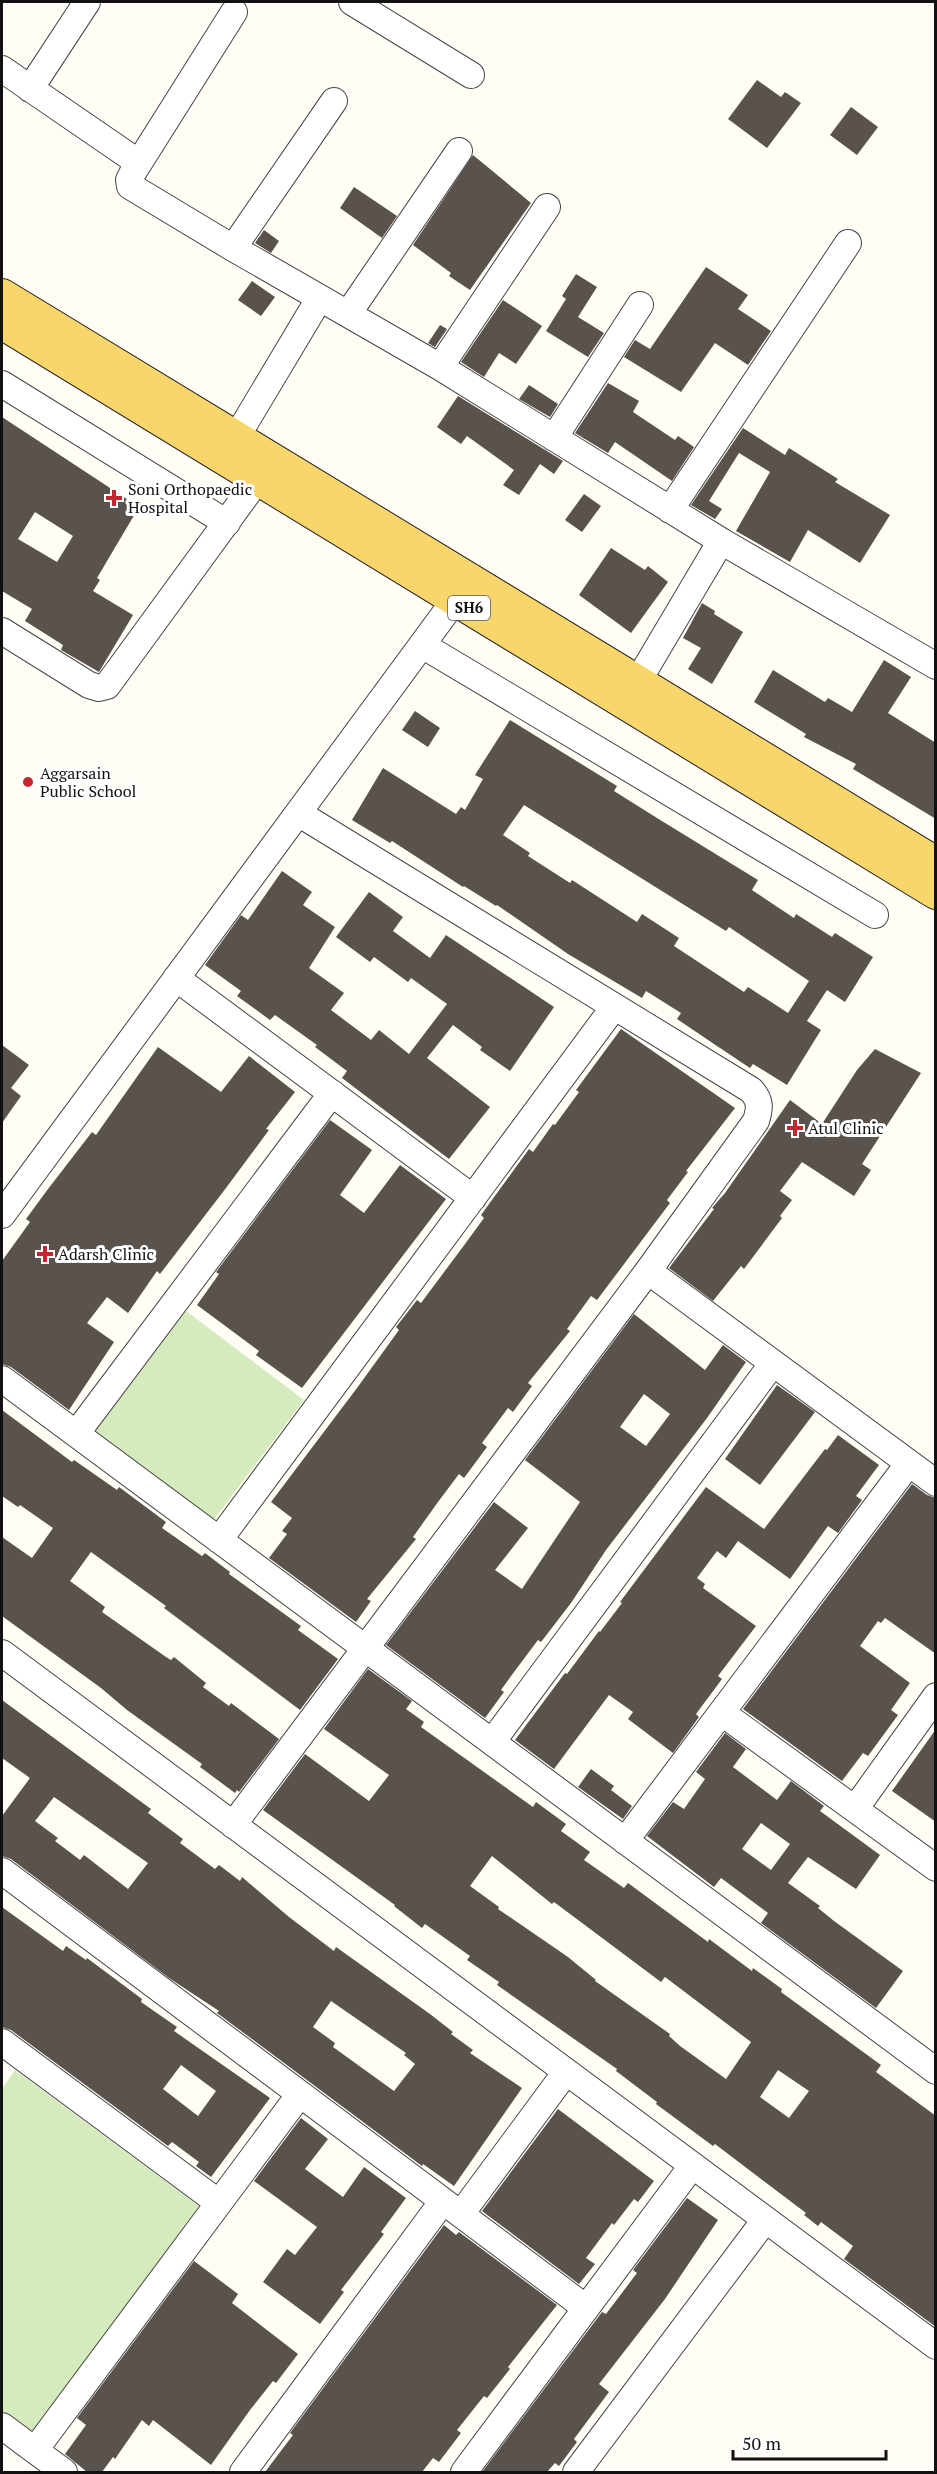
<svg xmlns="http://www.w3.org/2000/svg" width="937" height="2474" font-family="'PT Serif',serif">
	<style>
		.green { fill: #d5ebbd }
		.building { fill: #5a524d; fill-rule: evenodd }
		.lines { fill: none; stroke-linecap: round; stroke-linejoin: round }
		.minor-casing { stroke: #444; stroke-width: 28 }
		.major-casing { stroke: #222; stroke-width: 34 }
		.minor { stroke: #fff; stroke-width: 26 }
		.major { stroke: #f9d66b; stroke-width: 32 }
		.poi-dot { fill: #c4262e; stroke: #fff; stroke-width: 2 }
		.labels { text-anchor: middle; stroke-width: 6; stroke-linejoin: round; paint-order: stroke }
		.shield { fill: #fff; stroke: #585858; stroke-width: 1.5 }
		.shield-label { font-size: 15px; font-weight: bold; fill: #111 }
		.poi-label { font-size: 16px; fill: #111; stroke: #fff; text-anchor: start }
	</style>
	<rect width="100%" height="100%" fill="#fffdf5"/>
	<path class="green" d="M186,1311L304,1400L213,1521L95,1432Z
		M15,2070L199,2206L31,2434L2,2412V2089Z"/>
	<path class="building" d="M757,80L781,97L785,92L801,103L767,148L728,119Z
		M851,107L878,127L857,155L830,135Z
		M473,155L531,203L470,290L449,276L451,273L413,245Z
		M354,187L397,216L382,238L340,208Z
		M264,230L279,241L271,253L255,243Z
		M706,267L748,295L738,309L771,331L748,365L715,343L681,392L624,357L635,340L650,349Z
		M576,274L597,287L578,317L604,333L588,357L546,331L566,299L562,296Z
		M252,281L275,297L261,316L238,300Z
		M503,300L542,326L516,364L499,353L484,377L461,362Z
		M440,325L447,329L435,347L428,343Z
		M608,383L639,401L633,412L675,440L678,436L694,447L672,481L615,442L608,453L575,433Z
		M529,385L558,404L550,417L519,399Z
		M458,396L563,461L554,474L540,464L519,495L503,485L514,470L467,436L461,444L437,427Z
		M2,417L139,507L97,578L100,580L93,591L133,615L99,672L61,650L63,645L25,621L32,609L2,591ZM35,512L73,536L57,562L18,539Z
		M743,428L785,455L789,448L838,479L835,482L890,515L860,563L808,530L790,562L736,531L770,472L739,453L709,501L722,509L715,519L691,505Z
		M584,494L601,506L582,532L565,520Z
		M611,548L645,570L648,566L668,582L631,633L579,595Z
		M702,603L715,611L714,614L743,632L712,684L688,669L701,648L683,638Z
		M884,660L911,677L888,713L936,743V819L853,769L856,764L804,737L806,734L754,702L773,670L825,702L828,698L852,712Z
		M415,711L440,728L428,747L402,730Z
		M510,720L617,786L614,791L657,818L758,880L752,890L794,918L796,914L832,937L835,933L873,957L845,1002L827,990L807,1021L821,1030L787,1085L753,1064L750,1068L711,1042L677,1019L681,1013L646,991L642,998L568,954L497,905L496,906L464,886L463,887L392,841L390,843L352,820L383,768L456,814L461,807L465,810L483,779L475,775ZM524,805L726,931L729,927L809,981L788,1013L748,987L744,992L674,946L679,938L642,914L637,922L572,880L570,883L528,856L530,853L503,835Z
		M282,871L312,892L303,905L335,927L309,968L344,993L331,1010L371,1040L379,1030L409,1054L447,1004L411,978L408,982L374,957L370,962L336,937L369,892L403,917L393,931L430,958L446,935L554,1007L510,1071L480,1050L482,1047L453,1025L427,1058L490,1107L449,1159L342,1078L347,1071L315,1047L317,1045L275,1015L270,1020L237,996L241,991L205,965L241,915L248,920Z
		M621,1029L735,1108L686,1171L688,1172L667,1200L670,1203L597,1300L591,1296L567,1329L570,1331L528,1383L532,1386L513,1412L508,1408L482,1443L487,1447L464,1478L459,1474L438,1502L413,1537L416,1539L367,1599L371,1601L356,1622L269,1558L287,1534L282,1531L292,1518L271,1502L357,1388L399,1330L396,1327L417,1300L421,1303L465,1244L484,1218L481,1215L529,1149L533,1152L553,1124L555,1125L579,1092L576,1090Z
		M2,1045L29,1065L11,1088L21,1096L2,1123Z
		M158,1047L221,1092L249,1056L295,1092L266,1129L269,1130L226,1188L160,1274L157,1271L128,1313L107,1297L87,1323L114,1342L69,1410L11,1367L2,1364V1261L30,1222L26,1219L48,1189L92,1132L96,1135Z
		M875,1049L921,1073L862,1164L871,1170L854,1196L802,1162L780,1191L792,1200L780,1216L782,1218L744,1269L741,1266L713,1301L669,1268L714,1209L712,1208L725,1193L790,1100L822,1124L857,1070Z
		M330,1120L372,1150L340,1195L364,1213L400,1165L446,1199L302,1388L256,1355L259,1351L197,1305L219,1274L216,1272Z
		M634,1314L705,1370L723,1345L746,1362L707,1418L606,1550L571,1603L541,1642L538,1640L514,1672L501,1690L504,1692L485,1718L386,1645L494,1502L528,1528L495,1570L522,1589L580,1502L525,1460ZM644,1394L670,1414L646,1446L620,1427Z
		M777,1385L815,1412L760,1485L725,1459Z
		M2,1410L72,1462L74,1460L117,1490L119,1487L166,1522L162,1528L202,1556L205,1553L230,1572L229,1574L301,1626L298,1630L338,1659L300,1710L164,1608L166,1606L91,1552L73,1577L70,1581L105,1607L102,1612L166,1657L171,1660L174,1657L206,1683L203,1687L229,1706L231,1703L279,1739L239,1792L237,1790L235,1793L200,1767L202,1764L127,1710L101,1688L2,1616V1537L32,1558L53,1528L20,1505L18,1507L2,1496Z
		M838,1435L879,1465L856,1496L862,1500L838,1533L828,1526L790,1579L738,1541L726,1558L717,1551L697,1578L705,1584L703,1588L756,1626L718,1676L722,1679L696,1714L699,1717L673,1753L628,1719L633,1712L609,1695L554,1769L515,1740L565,1673L567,1674L599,1631L600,1632L622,1603L620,1602L706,1487L764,1529L825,1449L827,1450Z
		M912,1484L927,1495L936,1498V1654L885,1618L881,1623L878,1621L860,1646L910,1683L891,1710L898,1715L868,1756L863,1753L842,1781L743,1709Z
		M368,1669L412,1701L406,1709L424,1722L421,1727L533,1807L536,1802L566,1824L561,1831L590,1852L584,1860L624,1888L628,1883L708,1942L709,1939L752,1971L753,1968L782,1989L781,1992L881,2065L876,2072L936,2116V2327L844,2259L853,2246L821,2222L818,2226L804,2215L806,2213L715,2144L713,2146L656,2104L657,2102L616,2071L617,2069L497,1985L499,1982L467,1960L470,1956L425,1924L422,1928L394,1906L395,1905L263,1810L305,1754L369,1801L389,1775L324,1729ZM492,1856L552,1904L554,1902L661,1982L665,1977L751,2042L726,2079L680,2046L669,2036L670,2034L595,1981L596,1980L568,1957L498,1909L499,1907L470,1886ZM778,2070L809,2091L789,2118L760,2097Z
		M2,1700L151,1809L148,1813L183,1839L180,1843L215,1869L219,1865L240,1881L242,1877L289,1917L334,1951L336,1947L430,2014L453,2032L451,2034L473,2050L470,2053L522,2088L454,2186L423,2164L422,2166L217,2013L219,2011L169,1978L11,1859L2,1856V1816L30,1778L2,1758ZM54,1797L148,1863L128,1889L84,1855L80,1860L55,1841L58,1838L35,1821ZM331,2001L406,2053L404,2055L415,2064L394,2091L333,2047L335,2043L313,2027Z
		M936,1729V1822L892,1791Z
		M725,1733L746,1749L733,1767L777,1800L791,1781L824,1806L820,1811L880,1855L856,1889L808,1857L788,1883L820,1906L818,1908L834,1921L903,1971L876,2008L761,1923L768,1913L721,1878L714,1887L647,1836L673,1802L684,1809L705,1779L696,1772ZM761,1823L790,1844L771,1870L742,1849Z
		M591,1769L614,1786L611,1790L632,1806L623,1819L578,1787Z
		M2,1907L63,1951L66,1946L86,1960L87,1958L142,1999L141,2002L177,2027L174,2031L270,2098L211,2177L196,2166L199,2162L172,2142L168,2146L11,2030L2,2027ZM181,2065L216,2091L198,2116L163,2089Z
		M558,2109L654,2181L638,2202L634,2199L614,2225L612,2223L586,2258L595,2264L579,2284L482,2211Z
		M301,2118L328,2139L305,2169L343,2197L364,2167L406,2198L381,2232L384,2234L341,2290L344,2292L320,2324L263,2282L287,2249L295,2255L317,2227L254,2181Z
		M687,2198L718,2220L665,2299L599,2384L609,2392L574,2439L577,2442L559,2466L555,2463L547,2472H482L602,2312L606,2314L637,2273L633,2270Z
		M444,2225L456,2235L459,2232L557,2305L508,2367L510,2369L487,2398L484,2396L457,2430L461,2433L439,2462L433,2458L422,2472H265L293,2435L290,2433Z
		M194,2261L238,2294L232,2303L298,2354L276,2383L273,2381L250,2410L211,2465L153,2420L149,2426L142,2420L115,2459L113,2457L102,2472H87L65,2454L86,2425L77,2418Z"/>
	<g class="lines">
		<g class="minor-casing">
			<path id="minor" d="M352,2L471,75
				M234,12L132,174L129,180L130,186L233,248L440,367L721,541L628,698
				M2,69L139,163
				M30,89L87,2
				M233,248L334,101
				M348,314L459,151
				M440,367L547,207
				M2,384L227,523
				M554,438L640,305
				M227,453L319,299
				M670,510L848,243
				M721,541L936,666
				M2,631L89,685L99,688L107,686L258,479
				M422,645L875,915
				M176,978L473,1198
				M2,1215L466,585
				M648,1271L936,1483
				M2,1379L936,2071
				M76,1434L332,1093
				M219,1540L614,1007
				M2,1653L936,2346
				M722,1713L936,1868
				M492,1742L773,1363
				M855,1809L936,1696
				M233,1825L648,1271L756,1121C760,1108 761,1101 751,1090L298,813
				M625,1841L909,1463
				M2,1871L586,2308
				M2,2042L219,2203
				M461,2214L566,2072
				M2,2426L64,2472
				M35,2450L300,2094
				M243,2472L443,2201
				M464,2472L692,2166
				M576,2472L765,2220"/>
		</g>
		<g class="major-casing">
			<path id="major" d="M2,295L936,863
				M2,323L936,893"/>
		</g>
		<use href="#minor" class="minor"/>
		<use href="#major" class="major"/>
	</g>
	<g class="poi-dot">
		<path d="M111 489h6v6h6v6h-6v6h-6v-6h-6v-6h6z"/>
		<circle cx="28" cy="782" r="6"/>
		<path d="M792 1119h6v6h6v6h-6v6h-6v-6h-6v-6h6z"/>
		<path d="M42 1245h6v6h6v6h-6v6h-6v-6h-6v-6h6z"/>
	</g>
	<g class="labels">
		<rect class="shield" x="448" y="596" width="42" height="24" rx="4.5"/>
		<g class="shield-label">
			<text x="469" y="613">SH6</text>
		</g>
		<g class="poi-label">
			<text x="128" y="495">Soni Orthopaedic<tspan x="128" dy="18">Hospital</tspan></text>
			<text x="40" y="779">Aggarsain<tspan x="40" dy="18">Public School</tspan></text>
			<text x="808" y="1134">Atul Clinic</text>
			<text x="58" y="1260">Adarsh Clinic</text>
		</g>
	</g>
	<rect width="937" height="2474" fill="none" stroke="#111111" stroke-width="6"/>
	<path d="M733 2450v9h153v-9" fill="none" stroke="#111111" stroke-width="3"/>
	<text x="742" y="2450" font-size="18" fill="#111111" stroke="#ffffff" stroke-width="4.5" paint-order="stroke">50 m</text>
</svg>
